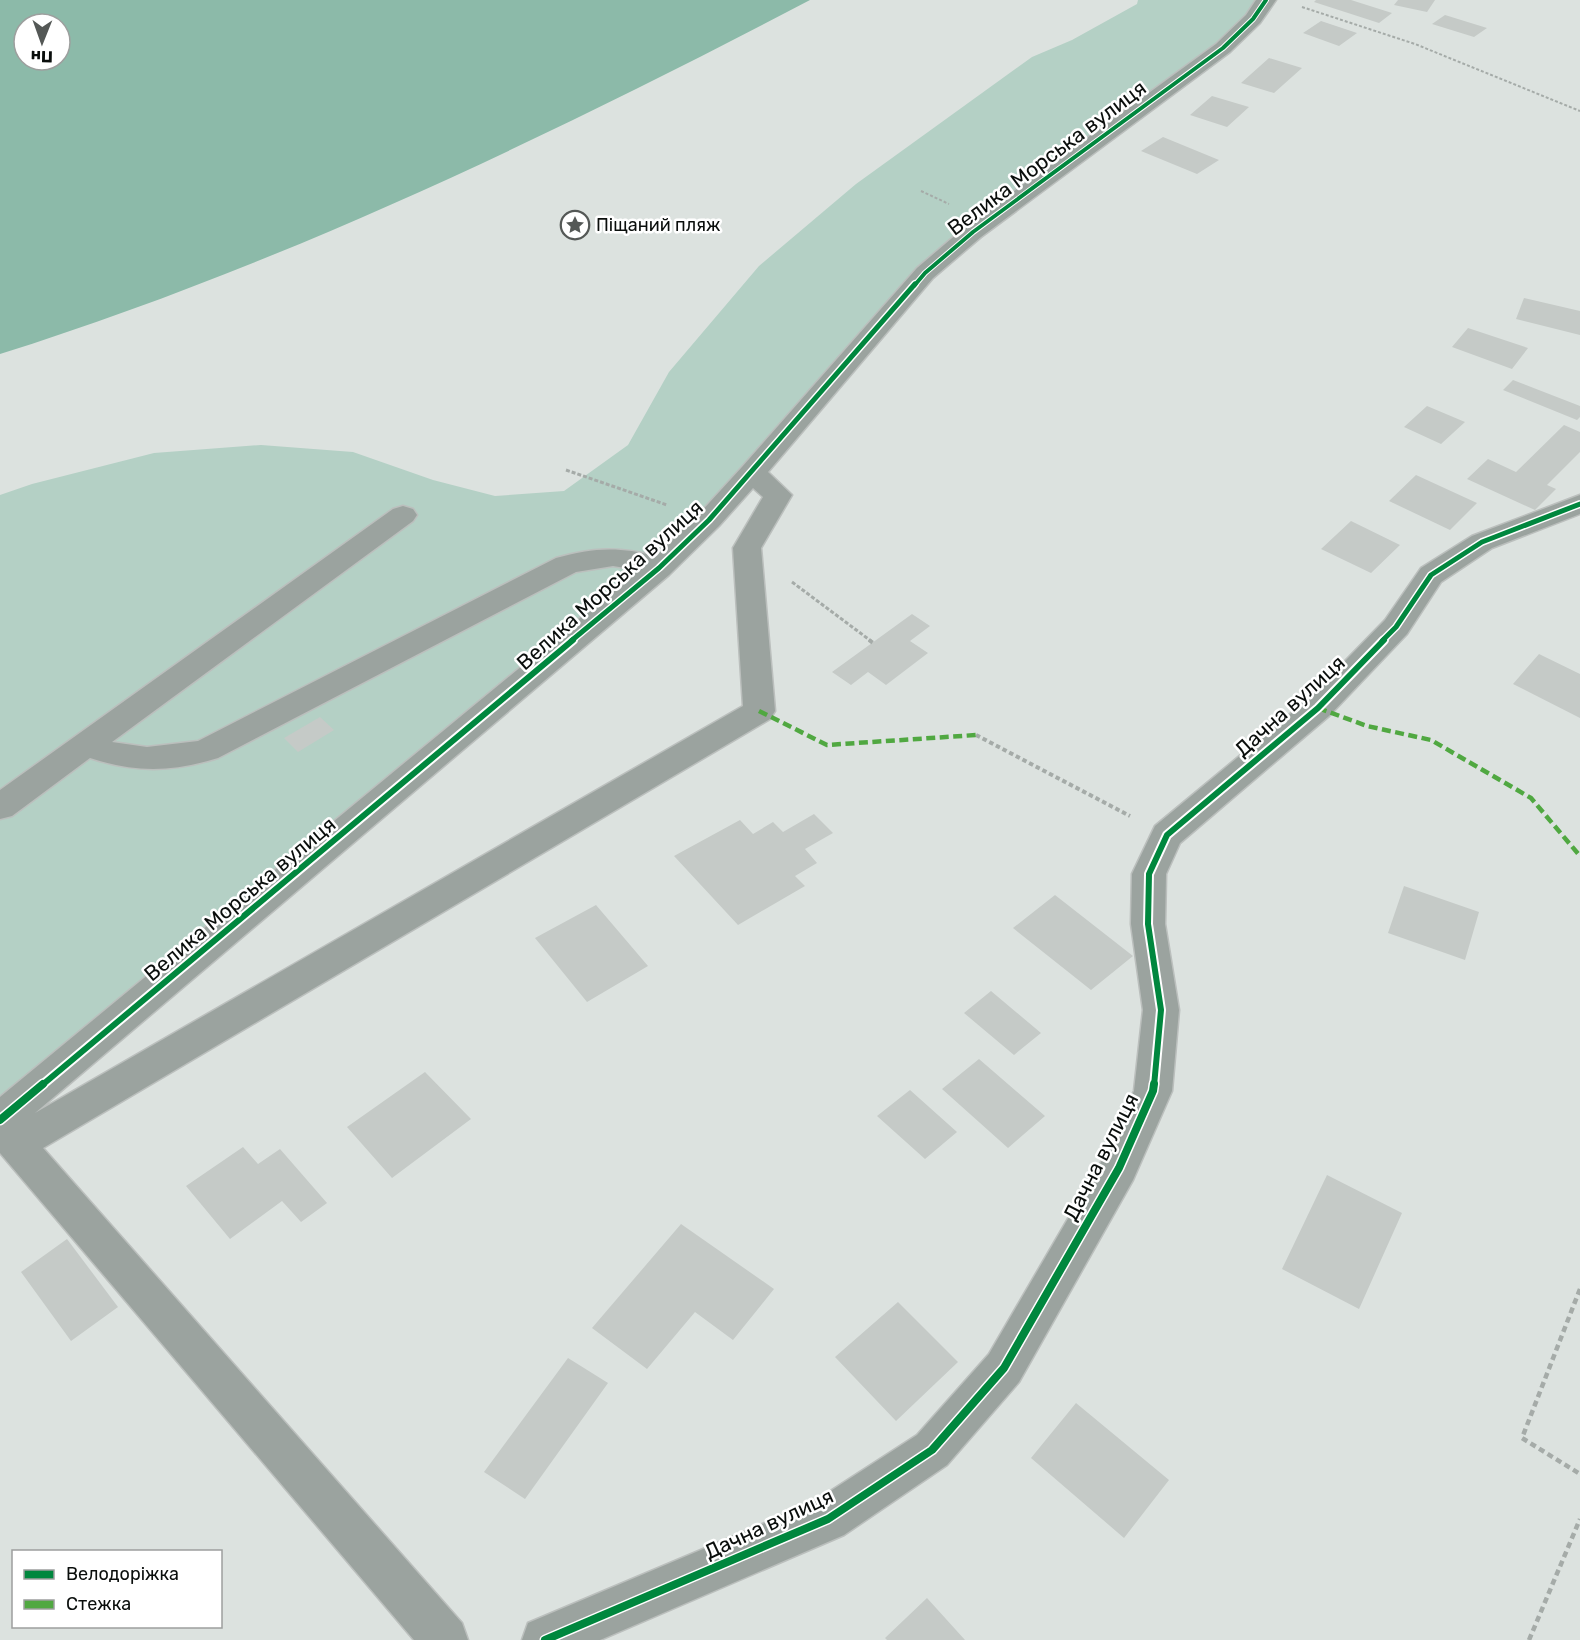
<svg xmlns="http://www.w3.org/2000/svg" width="1580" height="1640" font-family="Rubik,sans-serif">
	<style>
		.green { fill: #b4d0c5 }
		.water { fill: #8cbaa9; fill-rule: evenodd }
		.building { fill: #c5cac7 }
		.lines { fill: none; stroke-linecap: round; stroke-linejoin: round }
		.minor-casing { stroke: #bbbfbd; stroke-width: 3 }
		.path-far3 { stroke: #a5aba8; stroke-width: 2; stroke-dasharray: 3 2; stroke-linecap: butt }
		.path-far2 { stroke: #a5aba8; stroke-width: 3; stroke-dasharray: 4 2; stroke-linecap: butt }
		.path-far1 { stroke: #a5aba8; stroke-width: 4; stroke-dasharray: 4.5 3; stroke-linecap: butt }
		.path { stroke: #a5aba8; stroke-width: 4.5; stroke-dasharray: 6 4; stroke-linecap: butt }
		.minor { fill: #9ba39f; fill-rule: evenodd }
		.quiet { stroke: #50a841; stroke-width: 4.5; stroke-dasharray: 9 4.5; stroke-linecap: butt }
		.cycleway-far3-casing { stroke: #fff; stroke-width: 6 }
		.cycleway-far2-casing { stroke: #fff; stroke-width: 8 }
		.cycleway-far1-casing { stroke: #fff; stroke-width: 10 }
		.cycleway-casing { stroke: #fff; stroke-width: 11 }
		.cycleway-far3 { stroke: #00873e; stroke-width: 4 }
		.cycleway-far2 { stroke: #00873e; stroke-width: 5 }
		.cycleway-far1 { stroke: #00873e; stroke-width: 6 }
		.cycleway { stroke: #00873e; stroke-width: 8 }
		.labels { text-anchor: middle; stroke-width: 5; stroke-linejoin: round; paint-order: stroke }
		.far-poi-label { font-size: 18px; fill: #0a0e0c; stroke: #fff; text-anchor: start }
		.street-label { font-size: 21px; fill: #0a0e0c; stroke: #fff }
	</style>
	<rect width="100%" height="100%" fill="#dce2df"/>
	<path class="green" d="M1138,0H1266L1254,19L973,232L752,473L0,1120V495L32,484L154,453L261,445L353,452L433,480L495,496L564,491L628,445L669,372L759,266L856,184L1032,57L1072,40L1137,4Z"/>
	<path class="water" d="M0,0H810C548,137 282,265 0,354ZM24,24H60V60H24Z"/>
	<path class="building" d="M1316,0H1351L1392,13L1379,23L1314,2Z
		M1398,0H1435L1427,12L1394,5Z
		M1445,15L1487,28L1474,37L1432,24Z
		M1321,21L1357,33L1339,46L1303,33Z
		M1269,58L1302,68L1274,93L1241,83Z
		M1212,96L1249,107L1227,127L1190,115Z
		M1163,137L1219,160L1197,174L1141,151Z
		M1524,298L1580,311V335L1516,319Z
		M1468,328L1528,348L1512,369L1452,347Z
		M1513,380L1580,406V417L1577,420L1503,390Z
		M1427,406L1465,422L1441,444L1404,427Z
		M1564,425L1580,432V452L1547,485L1556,489L1535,510L1467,479L1488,459L1516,472Z
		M1416,475L1477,503L1450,530L1389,501Z
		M1351,521L1400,545L1371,573L1321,549Z
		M912,614L930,626L910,641L928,653L886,685L868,672L851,685L832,672Z
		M1539,654L1580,674V718L1513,684Z
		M320,717L334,730L298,752L284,738Z
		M814,814L833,833L805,849L817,863L795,876L805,886L738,925L674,856L740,820L753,834L773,822L783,832Z
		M1404,886L1479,912L1465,960L1388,933Z
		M1055,895L1133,956L1091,990L1013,928Z
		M596,905L648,966L587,1002L535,938Z
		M991,991L1041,1033L1014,1055L964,1013Z
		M979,1059L1045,1116L1008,1148L942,1089Z
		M425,1072L471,1119L392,1178L347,1127Z
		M910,1090L957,1132L925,1159L877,1116Z
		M243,1147L258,1164L280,1149L327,1203L301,1222L282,1201L230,1239L186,1186Z
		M1327,1175L1402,1213L1359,1309L1282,1269Z
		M681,1224L774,1289L733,1340L695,1312L647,1369L592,1328Z
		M67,1239L118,1307L71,1341L21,1272Z
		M898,1302L958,1362L896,1421L835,1357Z
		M568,1358L608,1383L525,1499L484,1472Z
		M1076,1403L1169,1480L1124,1538L1031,1458Z
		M927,1598L965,1640H887L885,1638Z"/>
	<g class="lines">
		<g class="minor-casing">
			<path id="minor" d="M1256,0H1276L1260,23L1230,52L981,237L933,278L768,472L792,495L761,548L775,711L770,719L43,1148L462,1623L468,1640H414L0,1153V1097L638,570L613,566L576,572L218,758C173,772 135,773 90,758L12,816L0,819V790L393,509L403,506L413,509L417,515L413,521L112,742L147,747L198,741L556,558C591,548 619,546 655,556L699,514L742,467L917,268L965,227L1216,44L1246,15ZM753,488L763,497L733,548L743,706L35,1113L669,575L719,526Z
				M1580,495V514L1492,548L1441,582L1407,634L1329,716L1180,843L1166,874L1165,924L1179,1010L1172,1091L1133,1180L1019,1382L947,1465L844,1535L600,1640H522L528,1623L812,1503L917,1435L989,1354L1104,1157L1134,1091L1143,1010L1131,924L1132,874L1155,826L1307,700L1385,620L1421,568L1472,536Z"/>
		</g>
		<path class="path-far3" d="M1302,7L1415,44L1580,111
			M921,191L949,204"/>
		<path class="path-far2" d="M566,470L667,505
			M792,582L871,641"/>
		<path class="path-far1" d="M869,640L873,643
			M976,735L1130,816"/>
		<path class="path" d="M1580,1289L1522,1438L1580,1474
			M1529,1640L1580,1519"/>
		<use href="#minor" class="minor"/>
		<path class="quiet" d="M1318,708L1367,726L1431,740L1531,798L1580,856
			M759,711L827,745L976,735"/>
		<g class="cycleway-far3-casing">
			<path id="cycleway-far3" d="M914,286L925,273L973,232L1223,48L1253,19L1266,0"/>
		</g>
		<g class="cycleway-far2-casing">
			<path id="cycleway-far2" d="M571,641L659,568L709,520L915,284
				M1382,641L1396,627L1431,575L1482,542L1580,504"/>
		</g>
		<g class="cycleway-far1-casing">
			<path id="cycleway-far1" d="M41,1086L573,640
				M1154,1086L1161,1010L1148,924L1149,874L1167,835L1318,708L1384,640"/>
		</g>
		<g class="cycleway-casing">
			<path id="cycleway" d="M0,1120L43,1084
				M545,1640L828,1519L932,1450L1004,1368L1119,1168L1153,1091L1154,1084"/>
		</g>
		<use href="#cycleway-far3" class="cycleway-far3"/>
		<use href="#cycleway-far2" class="cycleway-far2"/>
		<use href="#cycleway-far1" class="cycleway-far1"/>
		<use href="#cycleway" class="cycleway"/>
	</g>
	<defs>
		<g id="sight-ring" transform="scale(1.5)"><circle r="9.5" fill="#fff" stroke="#545856" stroke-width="1.5"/><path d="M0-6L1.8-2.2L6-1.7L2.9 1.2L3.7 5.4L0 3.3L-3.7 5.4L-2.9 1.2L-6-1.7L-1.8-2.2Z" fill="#545856"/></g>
	</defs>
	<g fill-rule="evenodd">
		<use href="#sight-ring" x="575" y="225"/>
	</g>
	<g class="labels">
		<g class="far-poi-label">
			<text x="596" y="231">Піщаний пляж</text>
		</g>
		<g class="street-label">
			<text transform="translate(1047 158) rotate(-37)" y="7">Велика Морська вулиця</text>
			<text transform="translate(610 585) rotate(-42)" y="7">Велика Морська вулиця</text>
			<text transform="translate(1290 706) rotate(-42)" y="7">Дачна вулиця</text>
			<text transform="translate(240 899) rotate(-40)" y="7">Велика Морська вулиця</text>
			<text transform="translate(1101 1157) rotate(-63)" y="7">Дачна вулиця</text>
			<text transform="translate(769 1524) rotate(-25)" y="7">Дачна вулиця</text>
		</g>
	</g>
	<rect x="12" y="1550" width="210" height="78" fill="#ffffff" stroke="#9d9f9e" stroke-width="1.5"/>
	<rect x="24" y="1570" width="30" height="9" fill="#00873e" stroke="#9d9f9e" stroke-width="1.5"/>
	<text x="66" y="1580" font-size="18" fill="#0a0e0c">Велодоріжка</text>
	<rect x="24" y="1600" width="30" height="9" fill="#50a841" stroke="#9d9f9e" stroke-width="1.5"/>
	<text x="66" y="1610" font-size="18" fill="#0a0e0c">Стежка</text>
	<g transform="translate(42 42) rotate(181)"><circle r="28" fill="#ffffff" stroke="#9d9f9e" stroke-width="1.5"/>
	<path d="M0-4.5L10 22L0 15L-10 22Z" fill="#545856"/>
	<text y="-9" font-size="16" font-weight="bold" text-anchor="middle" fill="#0a0e0c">Пн</text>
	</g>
</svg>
